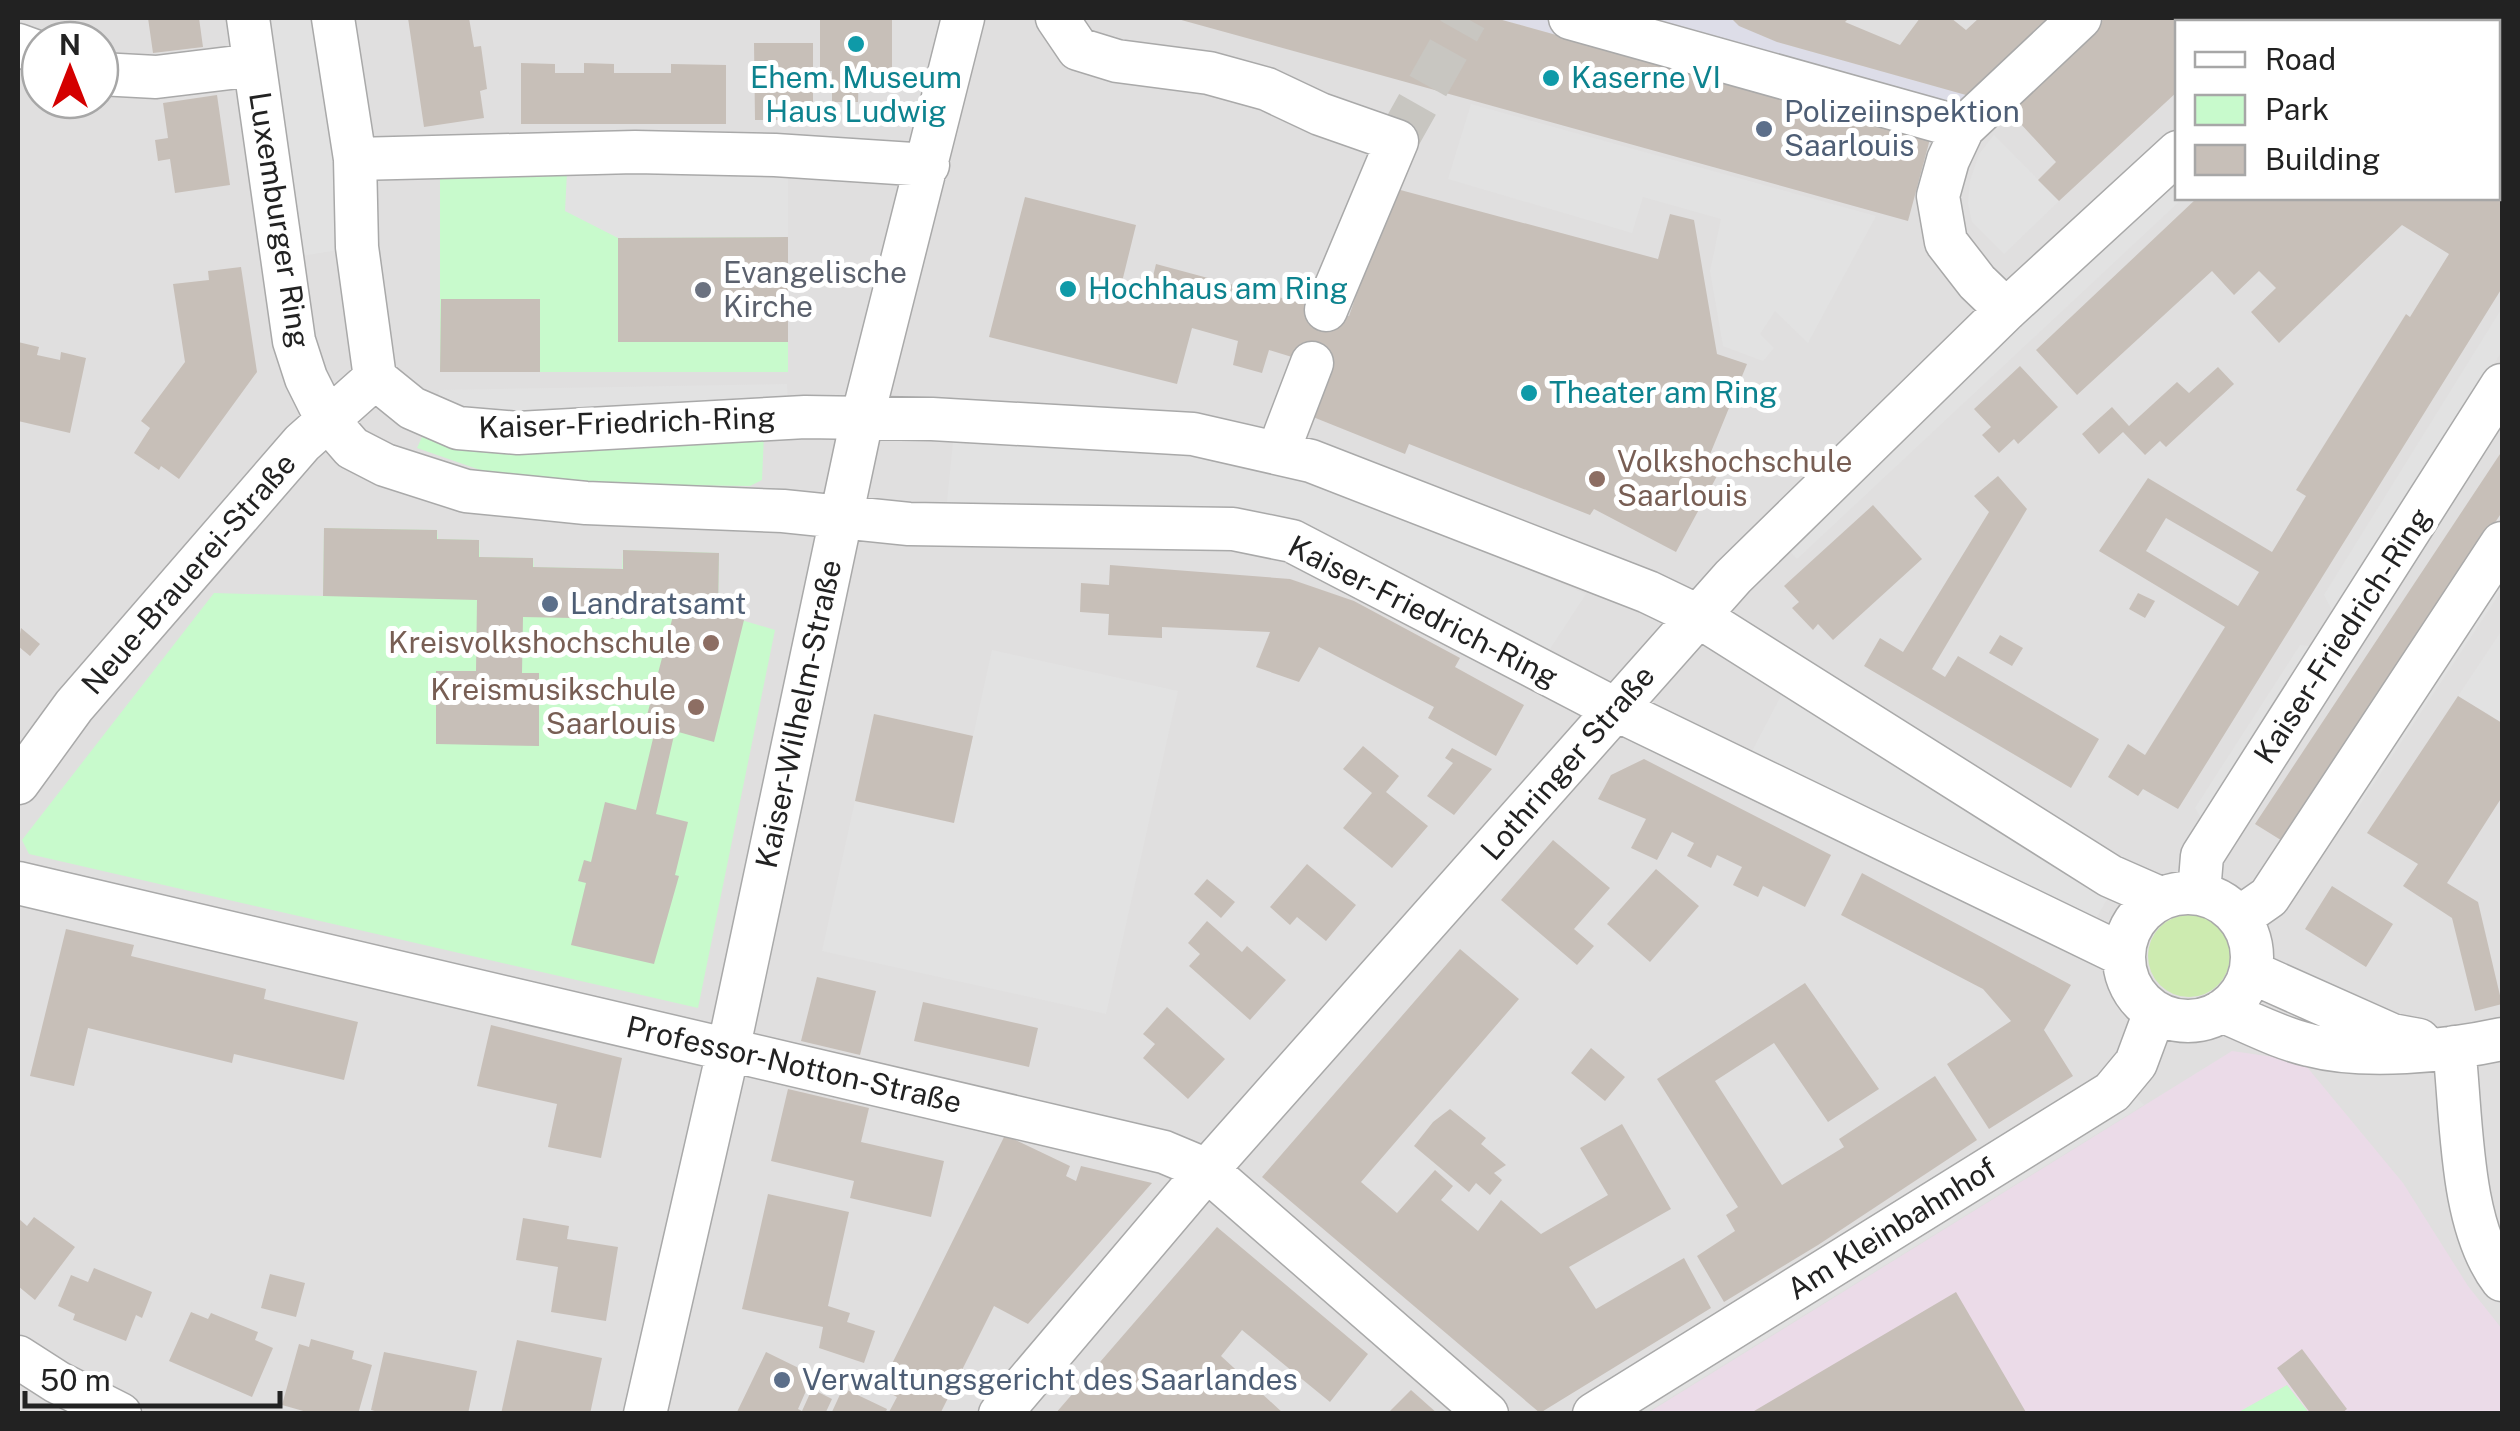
<svg xmlns="http://www.w3.org/2000/svg" width="2520" height="1431" font-family="'Public Sans',sans-serif">
	<style>
		.residential { fill: #e0dfdf; fill-rule: evenodd }
		.industrial { fill: #ebdbe8 }
		.grass { fill: #cdebb0 }
		.park { fill: #c8facc }
		.parking { fill: #e2e2e2 }
		.plaza { fill: #dddde8 }
		.building { fill: #c7bfb8; fill-rule: evenodd }
		.lines { fill: none; stroke-linecap: round; stroke-linejoin: round }
		.minor-tunnel { stroke: #c8c6c1; stroke-width: 42; stroke-dasharray: 42 21; stroke-linecap: butt }
		.minor-casing { stroke: #a9a9a9; stroke-width: 45 }
		.minor { stroke: #fff; stroke-width: 42 }
		.culture-dot { fill: #0f9aa8; stroke: #fff; stroke-width: 4 }
		.service-dot { fill: #5c6f8a; stroke: #fff; stroke-width: 4 }
		.worship-dot { fill: #6b7280; stroke: #fff; stroke-width: 4 }
		.education-dot { fill: #8d6e63; stroke: #fff; stroke-width: 4 }
		.labels { text-anchor: middle; stroke-width: 10; stroke-linejoin: round; paint-order: stroke }
		.culture-label { font-size: 30px; fill: #0d838f; stroke: #fff; text-anchor: start }
		.service-label { font-size: 30px; fill: #4e5e75; stroke: #fff; text-anchor: start }
		.street-label { font-size: 30px; fill: #222; stroke: #fff }
		.worship-label { font-size: 30px; fill: #5b616d; stroke: #fff; text-anchor: start }
		.education-label { font-size: 30px; fill: #785e54; stroke: #fff; text-anchor: end }
	</style>
	<rect width="100%" height="100%" fill="#f2efe9"/>
	<path class="residential" d="M18,18H2502V1413H18ZM2178,22H2498V198H2178ZM40,40H100V100H40Z"/>
	<path class="industrial" d="M2232,1051L2302,1061L2403,1183L2468,1286L2502,1329V1413H2309L2287,1385L2237,1414H1646Z"/>
	<path class="grass" d="M2148 956a41 41 0 1 1 82 0a41 41 0 1 1-82 0Z"/>
	<path class="park" d="M788,172V372H440V173Z
		M764,434L762,480L750,486L574,484L486,472L417,448L422,437L483,452L526,454L645,438Z
		M324,528L437,530L438,539L479,540L480,557L533,558L534,567L622,569L623,550L719,553L718,613L775,630L698,1008L29,854L22,840L214,593L323,596Z
		M2287,1385L2309,1413H2237Z"/>
	<path class="parking" d="M248,18H333L357,247L283,259Z
		M1471,104L1876,216L1808,343L1775,311L1760,334L1774,348L1763,361L1723,346L1710,271L1721,219L1643,197L1632,233L1448,179Z
		M1994,135L2059,201L2004,254L1972,222L1968,203L1970,181L1979,154Z
		M2177,152L2178,198H2183L1797,559L1775,534Z
		M567,172H788V237L618,238L565,211Z
		M2502,308V351L2337,620L2324,595Z
		M787,384L788,405L439,415V390Z
		M953,442L1192,451L1309,477L1586,594L1548,652L1235,512L947,502Z
		M2502,564V590L2355,812L2344,804Z
		M2502,630V723L2458,696Z
		M2300,645L2318,647L2204,822L2195,808Z
		M992,650L1178,691L1106,1014L822,951L855,801L954,823Z
		M1783,692L2110,894L2090,929L1751,753Z
		M2121,1081L2144,1105L1646,1413L1594,1414Z"/>
	<path class="plaza" d="M1495,18H1731L1740,26L1777,42L1966,95L1930,139Z"/>
	<path class="building" d="M148,18H199L203,47L153,53Z
		M408,18H469L474,47L481,46L487,89L480,91L484,118L424,127Z
		M820,18H892V71H859L858,102H832V71H820Z
		M1174,18H1495L1930,139L1908,221Z
		M1731,18H1849L1845,22L1900,45L1920,18H1951L1966,30L1979,18H2050L1966,95L1777,42L1739,26Z
		M2105,18H2257L2251,22H2178V91L2059,201L2038,180L2056,162L2007,109Z
		M754,43H813V120H755Z
		M521,63L555,64V73H584V63L614,64V73H671V64L726,65V124H521Z
		M217,95L230,185L175,193L170,159L158,161L155,140L168,138L163,103Z
		M2498,117L2502,122V288L2178,809L2143,789L2138,796L2108,777L2128,744L2145,755L2225,627L2099,551L2148,478L2272,552L2306,496L2296,490L2406,314L2410,317L2449,254L2402,225L2279,343L2251,312L2276,288L2259,271L2234,295L2212,271L2077,395L2036,350L2197,198H2498ZM2166,518L2259,572L2238,606L2146,551Z
		M1393,188L1658,259L1670,214L1694,220L1717,354L1747,364L1704,469L1717,476L1676,552L1594,509L1590,515L1409,444L1405,454L1313,417L1331,369L1269,350L1262,373L1233,365L1238,341L1192,328L1177,384L989,337L1025,197L1136,225L1121,286L1149,293L1156,264L1349,316Z
		M788,237V342H618V238Z
		M241,267L257,372L179,479L161,466L159,470L134,453L150,428L141,421L185,362L173,284L209,280L208,271Z
		M441,299H540V372H440Z
		M18,342L39,347L37,355L60,360L61,352L86,358L70,433L18,421Z
		M2020,366L2058,407L2018,444L2014,439L1999,453L1982,435L1991,427L1974,409Z
		M2218,367L2234,384L2166,447L2160,441L2145,455L2123,432L2099,454L2082,434L2112,407L2129,426L2177,382L2189,393Z
		M2502,451V512L2284,842L2255,824Z
		M1998,476L2027,509L1932,669L1945,677L1958,656L2099,739L2071,788L1864,666L1880,638L1903,652L1989,512L1974,496Z
		M1873,505L1922,559L1833,640L1818,624L1813,630L1792,608L1799,602L1784,586Z
		M324,528L437,530V539L479,540V557L533,558V567L623,569V550L719,553L718,613L744,620L714,742L675,731L656,814L688,822L675,875L679,876L654,964L571,945L586,883L578,881L584,860L591,862L605,802L636,810L656,726L645,723L674,612L623,609L622,619L523,617L522,673H539V746L436,744V671H476L477,600L323,596Z
		M1110,565L1290,579L1354,601L1460,658L1455,667L1524,705L1496,756L1428,718L1434,707L1319,647L1299,682L1256,667L1270,632L1162,627V638L1108,635L1109,614L1080,612L1081,583L1109,585Z
		M2138,593L2155,601L2145,618L2129,609Z
		M21,628L40,644L30,656L18,646Z
		M2000,635L2023,648L2012,666L1989,653Z
		M2458,696L2502,723V797L2447,883L2478,902L2502,1004L2475,1011L2452,918L2403,886L2418,864L2367,833Z
		M874,714L973,736L954,823L855,801Z
		M1363,746L1399,776L1386,792L1428,826L1392,868L1343,828L1372,793L1343,769Z
		M1452,748L1492,769L1454,815L1427,796L1453,763L1445,758Z
		M1644,759L1831,855L1805,907L1763,886L1758,897L1733,885L1742,867L1717,855L1711,868L1687,856L1694,843L1672,832L1657,860L1631,848L1646,819L1598,799L1611,775Z
		M1553,840L1610,888L1574,929L1594,946L1577,965L1501,900Z
		M1307,864L1356,905L1326,941L1297,917L1290,925L1270,907Z
		M1656,869L1699,906L1650,962L1607,924Z
		M1862,873L2071,985L2044,1030L2073,1076L1989,1129L1947,1064L2011,1021L1983,989L1841,915Z
		M1207,879L1235,902L1221,918L1194,894Z
		M2332,886L2393,924L2366,967L2305,929Z
		M1207,921L1242,952L1247,946L1286,980L1250,1020L1189,966L1200,954L1188,943Z
		M66,929L134,945L131,956L266,989L264,999L358,1022L344,1080L234,1054L232,1063L88,1028L74,1086L30,1076Z
		M1460,949L1519,999L1361,1182L1397,1213L1435,1170L1453,1186L1441,1200L1478,1231L1501,1200L1541,1234L1608,1195L1580,1148L1622,1124L1671,1209L1569,1267L1596,1309L1684,1258L1711,1308L1540,1413L1262,1177Z
		M817,977L876,991L860,1055L801,1041Z
		M1805,983L1879,1089L1828,1122L1774,1043L1715,1081L1782,1185L1844,1147L1839,1139L1935,1076L1977,1140L1818,1245L1724,1302L1697,1256L1735,1231L1726,1215L1738,1207L1657,1079Z
		M923,1002L1038,1028L1029,1067L914,1041Z
		M1167,1007L1225,1059L1188,1099L1143,1058L1155,1044L1143,1034Z
		M491,1025L622,1058L601,1158L548,1147L557,1104L477,1086Z
		M1591,1048L1625,1077L1605,1101L1571,1073Z
		M788,1089L869,1108L861,1142L944,1161L931,1217L850,1198L854,1181L771,1161Z
		M1450,1109L1486,1138L1481,1144L1506,1165L1494,1173L1502,1180L1490,1195L1476,1183L1469,1192L1414,1146L1433,1122Z
		M1005,1135L1070,1166L1066,1176L1076,1181L1081,1166L1152,1183L1028,1324L994,1306L940,1414H888L897,1397L880,1388Z
		M768,1194L849,1212L828,1306L850,1313L847,1322L875,1331L864,1363L819,1348L823,1327L742,1309Z
		M34,1217L75,1247L35,1300L18,1286V1218L27,1226Z
		M523,1218L569,1226L567,1239L618,1247L606,1321L551,1312L558,1267L516,1260Z
		M1217,1227L1368,1354L1330,1402L1242,1330L1221,1356L1284,1414H1055Z
		M94,1268L152,1292L142,1318L136,1315L126,1341L73,1320L75,1314L58,1306L71,1275L88,1282Z
		M270,1274L305,1283L296,1317L261,1308Z
		M1956,1292L2027,1414H1749Z
		M191,1312L208,1319L211,1313L258,1332L255,1340L273,1348L252,1397L169,1361Z
		M311,1339L354,1351L352,1359L372,1365L358,1414H314L282,1405L299,1344L309,1347Z
		M517,1340L602,1358L590,1414H501Z
		M2302,1349L2347,1409L2341,1414H2311L2277,1368Z
		M384,1352L477,1371L468,1414H386L371,1410Z
		M766,1352L813,1375L798,1409L802,1411L812,1389L832,1399L825,1414H736Z
		M843,1388L887,1409L885,1414H831Z
		M1411,1390L1438,1414H1387Z"/>
	<g class="lines">
		<path class="minor-tunnel" d="M1397,141L1466,18"/>
		<g class="minor-casing">
			<path id="minor" d="M248,18L294,341L306,378L326,418L352,448L385,465L466,491L586,503L783,511L909,524L1233,529L1292,541L1617,710L2123,955
				M333,18L355,159L357,247L375,378
				M1057,18L1078,49L1117,61L1209,73L1267,89L1320,114L1397,141L1326,310
				M1570,18L1963,128
				M2453,18L2458,22
				M2319,22L2324,18
				M18,45L40,53
				M2498,65L2502,70
				M100,74L156,77L254,65
				M355,159L635,152L775,155L928,165
				M2006,310L1977,282L1946,242L1938,196L1948,160L1963,128L2080,18
				M375,378L412,408L458,428L518,433L805,417L932,419L1193,434L1311,461L1648,592L1698,616L2110,876L2160,898
				M1278,452L1312,363
				M18,783L74,706L302,443L375,378
				M18,883L1164,1152L1207,1170L1487,1414
				M2124 957a64 64 0 1 1 128 0a64 64 0 1 1-128 0Z
				M2199,893L2202,856L2502,385
				M2239,918L2269,897L2502,543
				M2251,972L2392,1035L2419,1040
				M2222,1011C2251,1023 2279,1038 2309,1045C2366,1060 2446,1051 2502,1039
				M2454,1047C2462,1116 2459,1224 2502,1280
				M18,1357L57,1382L120,1414
				M645,1414L728,1051L862,419L963,18
				M1000,1414L1207,1170L1733,577L2006,310L2178,152
				M1594,1414L2112,1092L2136,1063L2155,1012"/>
		</g>
		<use href="#minor" class="minor"/>
	</g>
	<g class="culture-dot">
		<circle cx="856" cy="44" r="10"/>
		<circle cx="1551" cy="78" r="10"/>
		<circle cx="1068" cy="289" r="10"/>
		<circle cx="1529" cy="393" r="10"/>
	</g>
	<g class="service-dot">
		<circle cx="1764" cy="129" r="10"/>
		<circle cx="550" cy="604" r="10"/>
		<circle cx="782" cy="1380" r="10"/>
	</g>
	<circle class="worship-dot" cx="703" cy="290" r="10"/>
	<g class="education-dot">
		<circle cx="1597" cy="479" r="10"/>
		<circle cx="711" cy="643" r="10"/>
		<circle cx="696" cy="707" r="10"/>
	</g>
	<g class="labels">
		<g class="culture-label">
			<text x="856" y="88" text-anchor="middle">Ehem. Museum<tspan x="856" dy="34">Haus Ludwig</tspan></text>
			<text x="1571" y="88">Kaserne VI</text>
			<text x="1088" y="299">Hochhaus am Ring</text>
			<text x="1549" y="403">Theater am Ring</text>
		</g>
		<g class="service-label">
			<text x="1784" y="122">Polizeiinspektion<tspan x="1784" dy="34">Saarlouis</tspan></text>
			<text x="570" y="614">Landratsamt</text>
			<text x="802" y="1390">Verwaltungsgericht des Saarlandes</text>
		</g>
		<g class="street-label">
			<text transform="translate(279 220) rotate(81)" y="10">Luxemburger Ring</text>
			<text transform="translate(627 423) rotate(-2)" y="10">Kaiser-Friedrich-Ring</text>
			<text transform="translate(189 574) rotate(-49)" y="10">Neue-Brauerei-Straße</text>
			<text transform="translate(1423 612) rotate(27)" y="10">Kaiser-Friedrich-Ring</text>
			<text transform="translate(2343 636) rotate(-57)" y="10">Kaiser-Friedrich-Ring</text>
			<text transform="translate(799 714) rotate(-78)" y="10">Kaiser-Wilhelm-Straße</text>
			<text transform="translate(1568 763) rotate(-49)" y="10">Lothringer Straße</text>
			<text transform="translate(794 1065) rotate(13)" y="10">Professor-Notton-Straße</text>
			<text transform="translate(1892 1229) rotate(-32)" y="10">Am Kleinbahnhof</text>
		</g>
		<g class="worship-label">
			<text x="723" y="283">Evangelische<tspan x="723" dy="34">Kirche</tspan></text>
		</g>
		<g class="education-label">
			<text x="1617" y="472" text-anchor="start">Volkshochschule<tspan x="1617" dy="34">Saarlouis</tspan></text>
			<text x="691" y="653">Kreisvolkshochschule</text>
			<text x="676" y="700">Kreismusikschule<tspan x="676" dy="34">Saarlouis</tspan></text>
		</g>
	</g>
	<rect width="2520" height="1431" fill="none" stroke="#222222" stroke-width="40"/>
	<rect x="2175" y="20" width="325" height="180" fill="#ffffff" stroke="#a7a7a7" stroke-width="2.5"/>
	<rect x="2195" y="52" width="50" height="15" fill="#ffffff" stroke="#a7a7a7" stroke-width="2.5"/>
	<text x="2265" y="70" font-size="30" fill="#222222">Road</text>
	<rect x="2195" y="95" width="50" height="30" fill="#c8facc" stroke="#a7a7a7" stroke-width="2.5"/>
	<text x="2265" y="120" font-size="30" fill="#222222">Park</text>
	<rect x="2195" y="145" width="50" height="30" fill="#c7bfb8" stroke="#a7a7a7" stroke-width="2.5"/>
	<text x="2265" y="170" font-size="30" fill="#222222">Building</text>
	<g transform="translate(70 70)"><circle r="48" fill="#ffffff" stroke="#a7a7a7" stroke-width="2.5"/>
	<path d="M0-8L18 38L0 25L-18 38Z" fill="#d40000"/>
	<text y="-15" font-size="28" font-weight="bold" text-anchor="middle" fill="#222222">N</text>
	</g>
	<path d="M25 1391v15h255v-15" fill="none" stroke="#222222" stroke-width="5"/>
	<text x="40" y="1391" font-size="30" fill="#222222" stroke="#ffffff" stroke-width="8" paint-order="stroke">50 m</text>
</svg>
